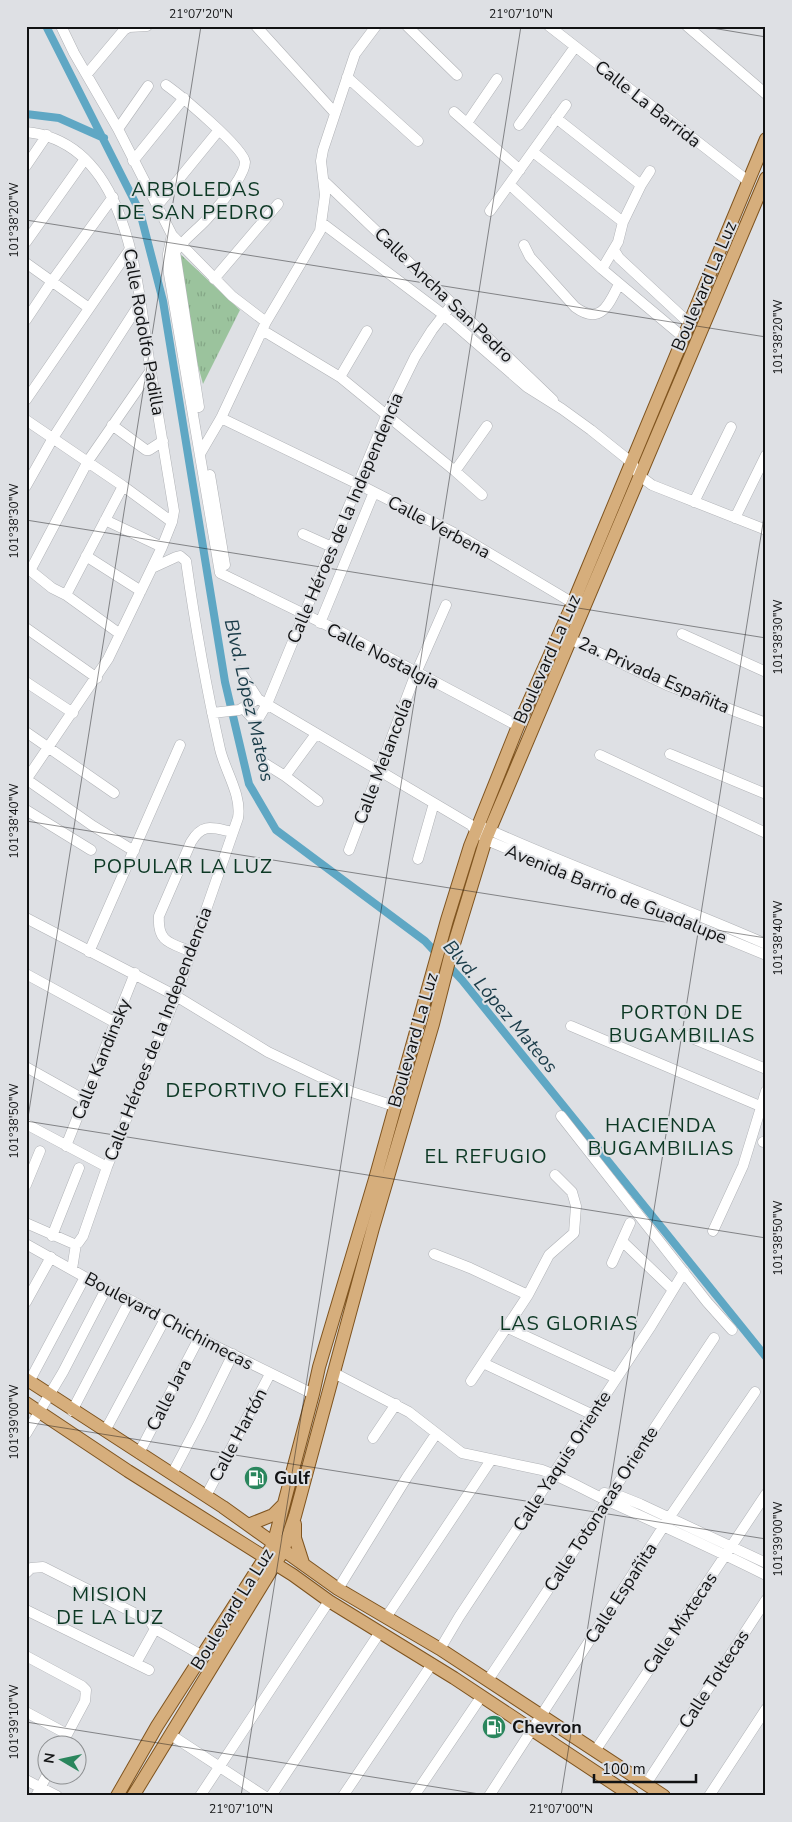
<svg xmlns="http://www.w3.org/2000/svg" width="792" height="1822" font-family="'Nunito Sans',sans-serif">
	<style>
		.park { fill: url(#park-tufts) }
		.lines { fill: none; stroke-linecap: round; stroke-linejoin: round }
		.canal { stroke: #5fa7c4; stroke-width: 8 }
		.minor-casing { stroke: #b0b2b6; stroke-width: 11 }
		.major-casing { stroke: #7f541f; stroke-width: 14 }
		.minor { stroke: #fff; stroke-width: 10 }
		.major { stroke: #d6ae7c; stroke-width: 12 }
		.ticks { fill: none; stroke: #111213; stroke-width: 1; stroke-opacity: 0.45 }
		.labels { text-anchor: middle; stroke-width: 4; stroke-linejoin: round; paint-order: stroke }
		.street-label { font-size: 18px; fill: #111213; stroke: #dee0e4 }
		.poi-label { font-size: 18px; font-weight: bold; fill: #111213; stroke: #dee0e4; text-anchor: start }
		.water-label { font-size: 19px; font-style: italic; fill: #193b48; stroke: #dee0e4 }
		.quarter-label { font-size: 20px; letter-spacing: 1px; fill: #0c3824; stroke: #dee0e4 }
		.neatline { fill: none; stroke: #111213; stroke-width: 2 }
		.ticks-label { font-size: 12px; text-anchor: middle; fill: #111213 }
	</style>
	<defs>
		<pattern id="park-tufts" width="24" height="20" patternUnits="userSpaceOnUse" patternTransform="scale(1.25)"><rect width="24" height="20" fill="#9bc39d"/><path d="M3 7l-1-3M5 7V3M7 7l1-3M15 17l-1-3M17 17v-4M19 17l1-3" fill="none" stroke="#84a686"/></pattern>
	</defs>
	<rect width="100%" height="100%" fill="#dee0e4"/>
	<path class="park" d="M177,251L240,310L203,384L186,322Z"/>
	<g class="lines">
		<path class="canal" d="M46,26L140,212L163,301L225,682L249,784L276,830L425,941L439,956
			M26,114L59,118L104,138
			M447,964L462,980L766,1357"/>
		<g class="minor-casing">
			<path id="minor" d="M61,26L74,53L118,129L172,235L232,296L266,322
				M256,26L335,113
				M407,26L457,75
				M549,26L748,181
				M687,26L766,94
				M87,74L124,30L129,27L147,26
				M347,77L418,141
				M166,85C180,95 244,148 245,162C245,177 217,208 207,219C197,230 183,240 175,252L199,407
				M454,112L520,170
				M556,118L641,185
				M467,123L497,79
				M519,125L575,47
				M118,129L148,86
				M26,132C129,142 137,282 149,360C157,411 166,461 174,511L172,522L162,547L108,659L26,780
				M533,152L623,222
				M133,161L184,98
				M26,166L47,135
				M325,182L553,400
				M510,185L602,269L683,337
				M157,206L219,130
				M490,211L566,105
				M322,223L444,315L527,387L562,409L591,430L631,462L640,476L652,485L766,530
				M172,235L168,254L169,274L220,573L341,632L518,726
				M26,242L85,159
				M524,245L530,257L575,307C601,326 609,304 619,284
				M614,250L619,258L689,323
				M26,263L89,308
				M602,269L618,242L623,222L641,185L650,171
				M214,279L278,204
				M26,320L52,281L113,197
				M262,330L340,377L455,471L482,495
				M340,377L367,331
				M26,400L130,249
				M221,418L358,484L462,537L573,603
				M26,420L123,486L172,522
				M112,425L146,450H149L163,441
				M200,454L221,418L266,322L320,231L325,195L321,161L323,150L355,54L376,26
				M455,471L487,426
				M210,475L225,565
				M26,486L53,438L140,303
				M694,502L731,427
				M735,518L766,455
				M105,520L162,547
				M303,534L332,547
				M86,556L141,591
				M26,567L52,588L66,595L120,634
				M30,571L88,461L151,370
				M66,595L123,486
				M320,623L374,492
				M26,628L97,678
				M682,634L766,672
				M570,639L667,685L766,723
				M240,671L258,699L471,825L476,831L491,842L766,955
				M26,682L73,713
				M243,708L253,719L257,721L267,704L387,414L415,357L432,330L453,303
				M212,713L239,710L258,699
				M26,732L114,793
				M670,754L766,794
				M600,755L766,833
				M264,763L285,776L318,801
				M285,776L316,734
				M26,779L93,826L134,851
				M26,810L91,850
				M485,828C577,870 673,903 766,944
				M349,850L416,673L446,605
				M418,859L434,803
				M26,918L176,996L268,1052L352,1092L394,1106
				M89,952L180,745
				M192,952C171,943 157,943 159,916L191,842C203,822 213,828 233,832
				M26,974L116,1023
				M571,1026L760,1106
				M682,1034L766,1069
				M26,1067L85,1100
				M561,1116L707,1302L732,1330
				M26,1124L107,1167
				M763,1142H766
				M66,1146L135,973
				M26,1185L40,1151
				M26,1223L74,1244L78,1243L83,1236L107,1167L176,996L238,818C242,795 225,771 220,749C206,687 195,624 186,561L180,556L176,557L152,568
				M713,1231L743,1166L766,1091
				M52,1236L79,1168
				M622,1241L672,1289
				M26,1244L106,1289L130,1300L199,1338L313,1394
				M434,1254L470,1268L528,1295
				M612,1263L630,1223
				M72,1269L76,1244
				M26,1302L51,1257
				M506,1327L616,1378
				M483,1363L591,1414
				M334,1373L409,1412L462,1453L542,1470C565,1478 586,1491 608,1501C661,1525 714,1549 766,1575
				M471,1381L528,1295L549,1255L574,1233L576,1206L572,1192L555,1175
				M29,1382L85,1277
				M72,1411L130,1300
				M105,1431L165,1319
				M26,1434L63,1372L106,1289
				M373,1438L396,1404
				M139,1453L199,1338
				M172,1474L200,1421L233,1354
				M604,1493L620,1496L640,1504L766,1563
				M206,1496L270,1374
				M26,1573L31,1568L43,1567L150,1621L155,1629L136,1663
				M338,1589L407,1477L436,1434
				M26,1610L149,1670
				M387,1616L491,1460
				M155,1629L203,1656
				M440,1649L459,1617L651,1326L684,1272
				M26,1656L82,1686L86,1690L85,1701L62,1744
				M488,1680C564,1567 638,1452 714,1338
				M26,1712L67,1734
				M171,1735L264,1796
				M595,1751L766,1494
				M26,1780L57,1796
				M646,1784L766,1600
				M36,1796L48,1773
				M200,1796L329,1601
				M271,1796L380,1632
				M343,1796L432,1664
				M414,1796L481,1697
				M489,1796L669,1518L755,1392
				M709,1796L766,1709"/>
		</g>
		<g class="major-casing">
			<path id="major" d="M26,1379L223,1507L338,1589L440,1649L664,1796
				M26,1403L128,1471L293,1575L329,1601L454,1678L632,1796
				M295,1524V1538L303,1563
				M248,1525L273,1515L283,1505
				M117,1796L157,1726L273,1545L313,1394L319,1367L375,1179L447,920L470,846L518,726L573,603L766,139
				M133,1796L283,1551L295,1516L373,1228L433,1024L450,957L486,839L766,178"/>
		</g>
		<use href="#minor" class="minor"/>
		<use href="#major" class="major"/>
	</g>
	<path class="ticks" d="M700,26L766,37M26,220L766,337M26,520L766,638M26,821L766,938M26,1121L766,1238M26,1130L201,26M26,1422L766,1539M26,1722L492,1796M241,1796L521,26M561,1796L766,504"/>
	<defs>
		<g id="fuel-disc" transform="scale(1.25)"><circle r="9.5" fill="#2a865d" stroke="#dee0e4"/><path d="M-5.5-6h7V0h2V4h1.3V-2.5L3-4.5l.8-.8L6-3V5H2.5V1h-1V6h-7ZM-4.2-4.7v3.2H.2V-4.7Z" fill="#fff"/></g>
	</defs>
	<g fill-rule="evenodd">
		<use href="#fuel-disc" x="256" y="1478"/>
		<use href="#fuel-disc" x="494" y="1727"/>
	</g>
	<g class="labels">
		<g class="street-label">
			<text transform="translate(648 104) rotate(38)" y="6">Calle La Barrida</text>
			<text transform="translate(704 286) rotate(-67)" y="6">Boulevard La Luz</text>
			<text transform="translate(444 295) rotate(44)" y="6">Calle Ancha San Pedro</text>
			<text transform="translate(144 332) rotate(80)" y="6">Calle Rodolfo Padilla</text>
			<text transform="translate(345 518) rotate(-67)" y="6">Calle Héroes de la Independencia</text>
			<text transform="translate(439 527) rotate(28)" y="6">Calle Verbena</text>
			<text transform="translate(383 656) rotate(27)" y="6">Calle Nostalgia</text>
			<text transform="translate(547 659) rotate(-66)" y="6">Boulevard La Luz</text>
			<text transform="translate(654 675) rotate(24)" y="6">2a. Privada Españita</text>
			<text transform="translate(383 761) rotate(-69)" y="6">Calle Melancolía</text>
			<text transform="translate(616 894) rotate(22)" y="6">Avenida Barrio de Guadalupe</text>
			<text transform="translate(158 1034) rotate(-69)" y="6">Calle Héroes de la Independencia</text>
			<text transform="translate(413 1040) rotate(-74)" y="6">Boulevard La Luz</text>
			<text transform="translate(101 1059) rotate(-68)" y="6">Calle Kandinsky</text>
			<text transform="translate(169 1321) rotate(28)" y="6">Boulevard Chichimecas</text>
			<text transform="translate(169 1395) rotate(-63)" y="6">Calle Jara</text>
			<text transform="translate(238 1435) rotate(-62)" y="6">Calle Hartón</text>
			<text transform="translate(562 1461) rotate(-57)" y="6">Calle Yaquis Oriente</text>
			<text transform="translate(601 1509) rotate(-57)" y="6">Calle Totonacas Oriente</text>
			<text transform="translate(621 1593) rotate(-57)" y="6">Calle Españita</text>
			<text transform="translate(232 1609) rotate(-58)" y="6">Boulevard La Luz</text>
			<text transform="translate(680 1623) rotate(-56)" y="6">Calle Mixtecas</text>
			<text transform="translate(714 1679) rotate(-57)" y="6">Calle Toltecas</text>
		</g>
		<g class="poi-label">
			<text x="274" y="1484">Gulf</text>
			<text x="512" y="1733">Chevron</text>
		</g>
		<g class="water-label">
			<text transform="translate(250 700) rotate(77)" y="7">Blvd. López Mateos</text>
			<text transform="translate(501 1006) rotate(50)" y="7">Blvd. López Mateos</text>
		</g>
		<g class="quarter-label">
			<text x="196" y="196">ARBOLEDAS<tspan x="196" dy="23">DE SAN PEDRO</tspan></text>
			<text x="183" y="873">POPULAR LA LUZ</text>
			<text x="682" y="1019">PORTON DE<tspan x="682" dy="23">BUGAMBILIAS</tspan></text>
			<text x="258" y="1097">DEPORTIVO FLEXI</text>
			<text x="661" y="1132">HACIENDA<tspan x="661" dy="23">BUGAMBILIAS</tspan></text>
			<text x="486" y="1163">EL REFUGIO</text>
			<text x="569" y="1330">LAS GLORIAS</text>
			<text x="110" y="1601">MISION<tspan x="110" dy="23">DE LA LUZ</tspan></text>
		</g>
	</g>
	<rect width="792" height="1822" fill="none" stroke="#dee0e4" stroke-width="55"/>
	<g transform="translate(62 1760) rotate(279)"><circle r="24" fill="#dee0e4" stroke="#8c8e90"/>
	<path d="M0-4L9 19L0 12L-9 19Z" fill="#2a865d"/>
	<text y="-8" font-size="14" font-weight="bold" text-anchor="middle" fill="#111213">N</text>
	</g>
	<path d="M594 1774v8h102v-8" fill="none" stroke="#111213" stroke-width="2.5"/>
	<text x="602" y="1774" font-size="15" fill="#111213" stroke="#dee0e4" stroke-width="4" paint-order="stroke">100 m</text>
	<rect x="28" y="28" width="736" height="1766" class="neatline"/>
	<g class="ticks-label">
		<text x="201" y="18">21°07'20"N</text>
		<text x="521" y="18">21°07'10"N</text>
		<text transform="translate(14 220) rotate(-90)" y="4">101°38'20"W</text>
		<text transform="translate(778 337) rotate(-90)" y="4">101°38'20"W</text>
		<text transform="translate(14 521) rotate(-90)" y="4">101°38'30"W</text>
		<text transform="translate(778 637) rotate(-90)" y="4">101°38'30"W</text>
		<text transform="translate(14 821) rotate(-90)" y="4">101°38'40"W</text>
		<text transform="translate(778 938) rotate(-90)" y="4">101°38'40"W</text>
		<text transform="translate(14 1121) rotate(-90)" y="4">101°38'50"W</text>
		<text transform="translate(778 1238) rotate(-90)" y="4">101°38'50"W</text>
		<text transform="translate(14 1422) rotate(-90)" y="4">101°39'00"W</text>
		<text transform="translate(778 1539) rotate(-90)" y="4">101°39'00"W</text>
		<text transform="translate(14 1722) rotate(-90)" y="4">101°39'10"W</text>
		<text x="241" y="1813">21°07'10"N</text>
		<text x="561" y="1813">21°07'00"N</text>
	</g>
</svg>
